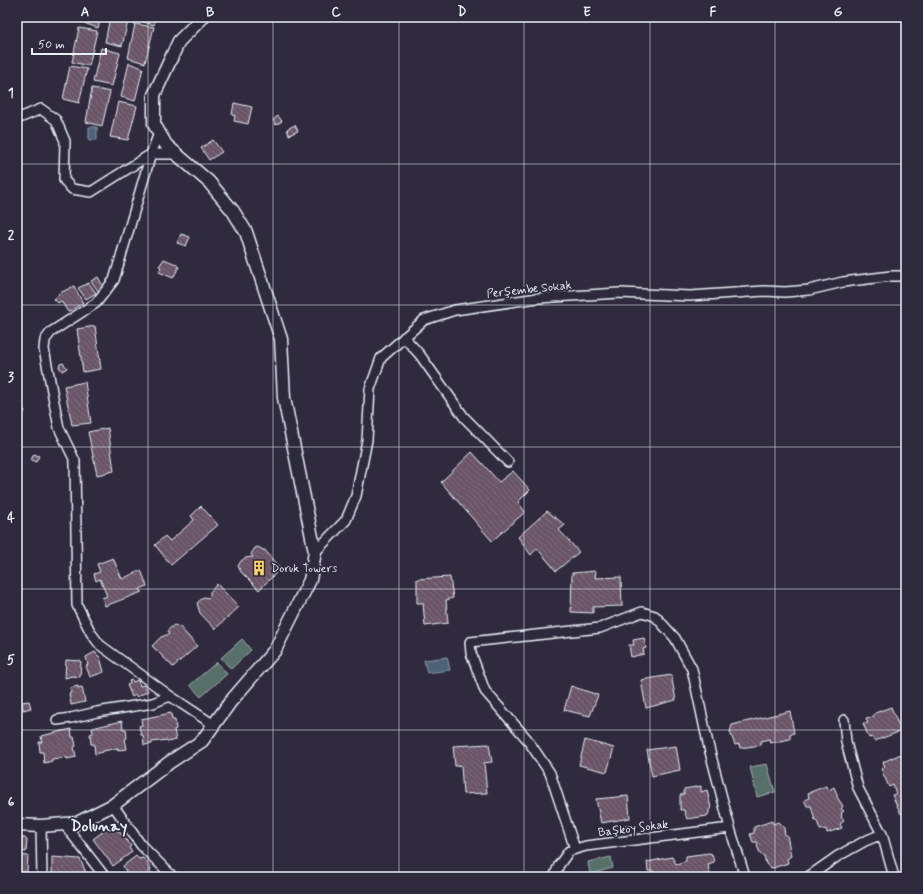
<svg xmlns="http://www.w3.org/2000/svg" width="923" height="894" font-family="Mynerve,sans-serif">
	<style>
		.grass { fill: #586f6a; stroke: #a0b0b1 }
		.water { fill: #4d6278; stroke: #8b9bab }
		.building { fill: url(#building-back-hatch); stroke: #e8f1f8 }
		.lines { fill: none; stroke-linecap: round; stroke-linejoin: round }
		.street-casing { stroke: #e8f1f8; stroke-width: 12 }
		.secondary-casing { stroke: #e8f1f8; stroke-width: 15 }
		.street { stroke: #2f2a3d; stroke-width: 9 }
		.secondary { stroke: #2f2a3d; stroke-width: 12 }
		.grid { fill: none; stroke: #e8f1f8; stroke-width: 1; stroke-opacity: 0.55 }
		.labels { text-anchor: middle; stroke-width: 3.5; stroke-linejoin: round; paint-order: stroke }
		.street-label { font-size: 12px; fill: #e8f1f8; stroke: #2f2a3d }
		.poi-label { font-size: 12px; fill: #e8f1f8; stroke: #2f2a3d; text-anchor: start }
		.district-label { font-size: 16px; font-weight: bold; fill: #e8f1f8; stroke: #2f2a3d }
		.neatline { fill: none; stroke: #e8f1f8; stroke-width: 1.5 }
		.grid-label { font-size: 13px; text-anchor: middle; font-weight: bold; fill: #e8f1f8 }
	</style>
	<defs>
		<pattern id="building-back-hatch" width="6" height="6" patternUnits="userSpaceOnUse"><rect width="6" height="6" fill="#6a5468"/><path d="M-1 5l2 2M0 0l6 6M5-1l2 2" fill="none" stroke="#7f6d7e"/></pattern>
	</defs>
	<rect width="100%" height="100%" fill="#2f2a3d"/>
	<filter id="ink" filterUnits="userSpaceOnUse"><feTurbulence type="fractalNoise" baseFrequency=".025" numOctaves="2"/><feDisplacementMap in="SourceGraphic" scale="8" xChannelSelector="R" yChannelSelector="G"/><feConvolveMatrix kernelMatrix="1 2 1 2 8 2 1 2 1" color-interpolation-filters="sRGB"/></filter>
	<g filter="url(#ink)">
		<path class="grass" d="M242,639L251,650L231,669L221,658Z
			M217,662L227,674L201,697L190,685Z
			M767,764L775,792L757,797L750,767Z
			M611,857L613,868L590,874L588,862Z"/>
		<path class="water" d="M89,127H97V140H89Z
			M447,657L450,670L427,673L424,660Z"/>
		<path class="building" d="M82,17H101L98,28L81,22Z
			M110,17H129L122,46L105,42Z
			M137,17H156L154,25L136,20Z
			M135,24L154,27L145,63L128,58Z
			M79,28L97,31L89,66L72,62Z
			M101,48L120,53L112,86L93,82Z
			M129,63L143,68L135,101L121,97Z
			M70,66L87,69L79,103L63,99Z
			M92,88L110,92L102,126L86,122Z
			M118,102L137,106L128,140L110,137Z
			M234,103L252,107L248,124L234,121L235,116L232,115Z
			M278,116L282,121L276,125L273,120Z
			M295,125L298,131L289,135L287,129Z
			M213,140L222,152L209,160L201,148Z
			M181,234L190,237L186,246L177,243Z
			M164,259L176,264L179,267L173,278L159,272L161,267L159,266Z
			M98,277L104,288L99,292L91,281Z
			M89,283L96,293L86,299L78,288Z
			M74,286L83,303L68,312L61,301L58,303L54,299L59,295L58,294Z
			M95,326L101,369L83,372L77,329Z
			M63,363L67,368L62,371L59,367L60,364Z
			M85,382L91,423L72,425L64,386Z
			M17,402L25,411L21,418L17,420Z
			M108,428L114,471L97,475L88,432Z
			M472,452L499,482L513,471L530,490L518,502L525,512L492,541L441,482Z
			M34,454L39,456L36,462L31,460Z
			M201,506L218,525L171,565L155,545L165,536L170,541L194,520L191,516Z
			M547,511L565,525L559,530L579,552L556,571L537,548L531,555L518,537Z
			M258,547L263,550H265L280,569L259,590L241,572L238,566L241,561L245,558L253,557L251,554L255,548Z
			M113,558L122,579L141,570L147,586L140,589L142,592L105,606L102,598L107,596L100,579L96,581L94,574L100,572L97,564Z
			M596,571L595,578L621,577L622,606L593,607V613L571,612L572,573Z
			M450,577L453,598L446,600L448,623L425,626L423,603H417V579Z
			M217,584L239,607L215,629L200,613L197,603L204,597L208,598L210,596V592Z
			M174,625L180,627L197,646L173,667L152,646L161,637L169,634L167,631Z
			M644,638L646,648L643,649L644,654L631,657L629,645H634L633,640Z
			M95,652L97,655L100,657L104,672L90,677L86,666L88,665L86,657Z
			M66,660L81,661L80,677L72,676L65,678Z
			M671,675L676,700L646,708L641,680Z
			M132,680L133,682L138,680L140,686L144,685L148,691L137,697L135,695L132,697L127,685L130,684L129,681Z
			M78,686V688L82,687L85,702L71,705L69,694L71,693L70,688Z
			M571,686L598,695L590,716L564,710Z
			M29,701L31,708L23,710L22,702Z
			M891,707L901,731L875,741L872,737L869,738L863,723H868L866,718L873,717L875,713Z
			M790,711L794,733L790,735V739L770,743L769,739L761,741V745L740,748L739,744L735,745L730,732L732,725Z
			M171,713L172,720H175L176,729L174,730L176,740L167,742V740L152,742V744L144,745L143,735H141L139,726L142,725L141,719Z
			M122,721L123,729H126L127,738L125,739L127,749L118,750V748L103,751V752L95,754L94,744H91L90,734L93,733L92,728Z
			M71,729L72,737H74L76,746L74,747L76,757L67,759V757L52,759V761L44,763L43,752H40L39,742H42L41,736Z
			M585,740L614,748L607,772L579,765Z
			M489,744L492,762L484,763L487,793L463,794L461,765L455,766L453,746Z
			M676,746L680,770L652,776L647,750Z
			M903,753L906,760V817L904,813L901,814L892,795L896,794L893,785L889,787L881,769L885,767L883,762Z
			M701,786V792L707,790L711,808L709,810V813L707,816L687,819L684,810H680V795L684,794V789Z
			M826,786L829,790L834,787L837,794V797L843,806L841,809L844,811L841,813L842,816L841,817L844,821L840,824L842,828L827,833L826,829L820,830L817,821L815,820L811,806H807L804,800L809,798L808,793Z
			M628,796L630,818L601,823L596,799Z
			M772,821L773,824L778,822L784,828L785,835H787L791,856L787,859L788,863L773,868L769,867L766,864L764,856L761,855L757,846L758,845L757,842H753L750,834L754,833V827Z
			M113,824L131,846L129,848L132,852L113,866L93,839Z
			M17,837L25,838L27,840L26,852L17,851Z
			M709,853L712,854L714,862L708,864L710,877H655L653,871H648L647,862L672,857L676,864L686,861V856Z
			M17,855L28,856L27,872H17Z
			M136,856L139,859L143,858L149,864L151,869L150,871L156,877H126L128,875L123,866Z
			M52,857L80,859L88,877H52Z"/>
		<g class="lines">
			<g class="street-casing">
				<path id="street" d="M17,119L41,109L56,120L65,141L64,180L72,189L91,192L151,154H176
					M159,133L151,154L114,280L96,303L51,332L45,340L44,349L59,428L75,461L77,605L91,633L100,645L170,696L214,725
					M404,337L420,355L464,417L508,462
					M315,552L346,520L356,496L367,440L370,389L381,358L424,320L455,310L538,298L619,293L690,296L764,291L785,292L809,290L843,282L891,276H906
					M57,720L71,718L97,712L153,703L170,696
					M844,720L846,742L858,788L882,834L894,877
					M113,805L141,845L173,877
					M64,824L105,877
					M41,826L42,877
					M575,849L550,773L527,739L485,691L471,653L470,642L600,628L642,612L655,616L675,638L692,669L709,748L730,828L745,877
					M554,877L559,865L569,851L586,846L730,828
					M808,877L838,856L865,841L882,834"/>
			</g>
			<g class="secondary-casing">
				<path id="secondary" d="M17,825L41,826L77,823L113,805L170,762L202,741L231,701L275,650L310,580L315,552L284,398L281,339L246,232L233,211L209,182L166,145L154,124V95L179,41L203,17"/>
			</g>
			<use href="#street" class="street"/>
			<use href="#secondary" class="secondary"/>
		</g>
	</g>
	<path class="grid" d="M148,17V877M273,17V877M399,17V877M524,17V877M650,17V877M775,17V877M17,164H906M17,305H906M17,447H906M17,589H906M17,730H906"/>
	<defs>
		<g id="building-bare" transform="scale(1.2)"><path d="M-4-6H4V6H1V3H-1V6H-4ZM-2.5-4.3h1.7v1.8h-1.7ZM.8-4.3h1.7v1.8H.8ZM-2.5-1h1.7V.8h-1.7ZM.8-1h1.7V.8H.8Z" fill="#ffd166" stroke="#2f2a3d" stroke-width="2.5" paint-order="stroke"/></g>
	</defs>
	<g fill-rule="evenodd">
		<use href="#building-bare" x="259" y="568"/>
	</g>
	<g class="labels">
		<g class="street-label">
			<text transform="translate(529 289) rotate(-6)" y="4">Perşembe Sokak</text>
			<text transform="translate(633 828) rotate(-7)" y="4">Başköy Sokak</text>
		</g>
		<g class="poi-label">
			<text x="271" y="572">Doruk Towers</text>
		</g>
		<g class="district-label">
			<text x="99" y="831">Dolunay</text>
		</g>
	</g>
	<rect width="923" height="894" fill="none" stroke="#2f2a3d" stroke-width="44"/>
	<path d="M32 48v6h74v-6" fill="none" stroke="#e8f1f8" stroke-width="2"/>
	<text x="38" y="48" font-size="12" fill="#e8f1f8" stroke="#2f2a3d" stroke-width="3" paint-order="stroke">50 m</text>
	<rect x="22" y="22" width="879" height="850" class="neatline"/>
	<g class="grid-label">
		<text x="85" y="16">A</text>
		<text x="210" y="16">B</text>
		<text x="336" y="16">C</text>
		<text x="462" y="16">D</text>
		<text x="587" y="16">E</text>
		<text x="713" y="16">F</text>
		<text x="838" y="16">G</text>
		<text x="11" y="97">1</text>
		<text x="11" y="239">2</text>
		<text x="11" y="381">3</text>
		<text x="11" y="522">4</text>
		<text x="11" y="664">5</text>
		<text x="11" y="806">6</text>
	</g>
</svg>
